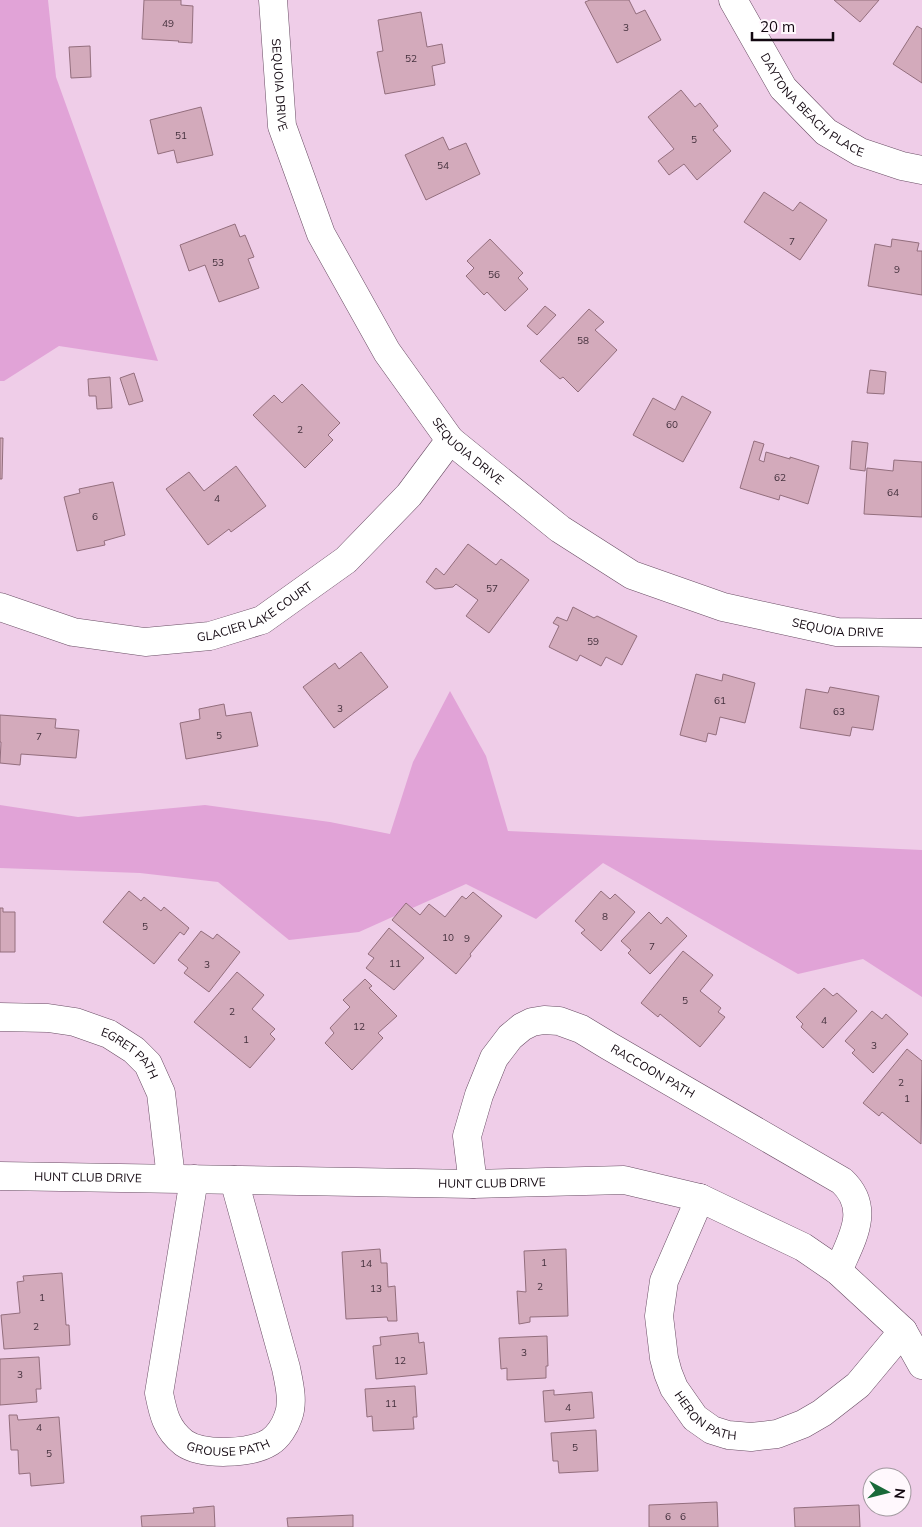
<svg xmlns="http://www.w3.org/2000/svg" width="922" height="1527" font-family="Mulish,sans-serif">
	<style>
		.green { fill: #e1a3d7 }
		.building { fill: #d3aabb; stroke: #936e7d }
		.lines { fill: none; stroke-linecap: round; stroke-linejoin: round }
		.minor-casing { stroke: #694d64; stroke-width: 29 }
		.minor { stroke: #fff; stroke-width: 28 }
		.labels { text-anchor: middle; stroke-width: 5; stroke-linejoin: round; paint-order: stroke }
		.number-label { font-size: 10px; fill: #43303c }
		.street-label { font-size: 12px; fill: #130811; stroke: #fff8fd }
	</style>
	<rect width="100%" height="100%" fill="#efcde8"/>
	<path class="green" d="M0,0H48L56,77L158,361L59,346L4,381H0Z
		M450,691L486,756L508,831L922,850V997L863,959L798,974L603,863L536,919L466,884L359,932L289,940L218,882L140,873L0,868V805L78,817L205,805L330,822L390,834L413,762Z"/>
	<path class="building" d="M144,0H181V5L193,6L192,43L178,42L179,41L142,39Z
		M590,0H629L636,14L645,10L661,40L617,63L585,2Z
		M834,0H879L860,22Z
		M421,12L427,47L442,44L445,63L432,66L435,85L385,94L377,52L383,51L378,20Z
		M917,26L922,29V83L893,64Z
		M90,46L91,77L71,78L69,47Z
		M681,90L695,107L700,103L718,126L713,130L731,151L697,180L684,164L669,175L658,161L674,149L648,117Z
		M201,107L213,155L177,163L174,150L158,154L150,120Z
		M443,137L449,150L466,143L480,174L426,200L405,155Z
		M764,192L793,211L800,202L827,220L800,260L744,222Z
		M235,224L240,237L245,235L254,257L248,259L259,288L219,302L205,265L189,271L180,245Z
		M490,239L523,273L518,278L528,289L505,311L487,292L484,295L466,276L474,268L467,261Z
		M892,239L919,243L917,251H922V295L868,286L875,244L891,247Z
		M545,306L556,315L537,335L527,326Z
		M589,309L604,322L595,330L617,350L578,392L563,377L560,379L540,361Z
		M870,370L886,372L884,394L867,393Z
		M134,373L143,401L129,405L120,378Z
		M110,377L112,408L97,409L96,396H89L88,379Z
		M302,384L340,423L328,435L333,440L305,468L253,415L274,395L282,403Z
		M682,396L711,412L683,462L633,435L653,398L675,410Z
		M0,438H3L2,479H0Z
		M754,441L764,444L759,460L764,462L766,452L790,459V457L819,466L808,504L780,495L779,500L740,488Z
		M852,441L868,443L865,471L850,469Z
		M894,460L922,462V517L864,514L867,468L893,471Z
		M236,466L266,506L231,532L229,529L208,545L166,489L189,472L204,491Z
		M113,482L125,535L104,541L105,545L77,551L64,497L80,493L79,489Z
		M468,544L496,565L501,559L529,580L489,633L466,616L478,600L456,584L453,587L435,589L426,582L436,568L444,575Z
		M573,607L594,618L597,616L637,636L622,665L606,657L601,666L580,655L577,661L549,647L559,626L553,623L557,617L567,621Z
		M361,652L388,687L334,728L303,687L335,663L339,669Z
		M696,674L722,681L723,674L755,683L745,723L720,717L716,735L708,733L706,742L680,735Z
		M830,687L879,696L873,730L852,727L850,736L800,728L806,689L828,693Z
		M224,704L226,716L251,712L258,746L186,759L180,723L200,719L199,709Z
		M0,715L56,719L55,728L79,730L76,758L21,754L20,765L0,763L1,742H0Z
		M129,891L141,901L144,897L161,911L164,907L189,928L184,935L180,932L154,964L103,922Z
		M601,891L610,899L615,894L635,912L601,951L581,933L585,930L575,921Z
		M473,892L502,916L470,954L471,956L456,974L392,920L406,903L420,915L429,904L445,917L462,896L466,899Z
		M0,908H3V912H15V952H0Z
		M649,912L661,924L667,917L687,936L650,974L628,953L631,950L621,941Z
		M389,928L424,958L394,990L366,968L374,958L368,954Z
		M201,931L213,939L217,934L240,952L209,992L184,973L188,968L178,960Z
		M683,951L713,975L700,991L721,1008L718,1012L725,1017L700,1047L660,1014L658,1017L641,1003Z
		M237,972L264,995L252,1009L275,1029L270,1034L275,1039L250,1068L194,1022Z
		M365,979L372,986L369,988L397,1016L378,1033L383,1038L352,1070L325,1043L334,1033L330,1028L350,1007L343,1000Z
		M824,988L833,996L837,993L857,1011L823,1048L801,1027L803,1024L796,1017Z
		M872,1011L882,1019L886,1014L908,1034L873,1073L852,1053L855,1050L845,1041Z
		M907,1049L922,1061L921,1144L882,1112L879,1116L863,1103Z
		M380,1249L381,1263H387L388,1287L395,1286L397,1321H388L387,1317L346,1319L342,1252Z
		M566,1249L568,1316L530,1317V1322L519,1324L517,1291L526,1292L524,1251Z
		M62,1273L66,1325H69L70,1345L4,1349L1,1315L20,1313L17,1282L24,1281L23,1276Z
		M418,1333L419,1343L424,1342L427,1374L376,1379L373,1346L381,1345L380,1337Z
		M547,1336L548,1366H546V1378L507,1380V1368L501,1369L499,1338Z
		M39,1357L41,1389H36L37,1402L0,1405V1359Z
		M415,1386L417,1417H413L414,1429L373,1431L372,1416L367,1417L365,1389Z
		M554,1390V1395L592,1392L594,1418L545,1422L543,1391Z
		M9,1415H17L18,1420L59,1417L64,1483L31,1486L30,1473L19,1474L18,1450H11Z
		M596,1430L598,1471L559,1473L558,1461H553L551,1433Z
		M717,1502L718,1527H649V1505Z
		M859,1505L860,1527H795L794,1508Z
		M214,1506L215,1527H142L141,1516L194,1513L193,1508Z
		M353,1515V1527H288L287,1518Z"/>
	<g class="lines">
		<g class="minor-casing">
			<g id="minor">
				<path id="s1" d="M273,0L282,126L321,234L387,352L450,440L560,529L632,575L723,607L837,632L922,633"/>
				<path id="s2" d="M733,0L783,88L826,132L860,152L902,166L922,170"/>
				<path id="s3" d="M0,607L73,632L145,642L210,636L262,620L346,560L409,495L450,440"/>
				<path id="s4" d="M0,1017L48,1018L75,1022L109,1034L134,1050L148,1064L161,1093L171,1178"/>
				<path id="s5" d="M0,1176L473,1184L624,1180L700,1198L803,1247L838,1271L903,1331L922,1365"/>
				<path id="s6" d="M194,1179L159,1393C163,1413 166,1429 184,1443C203,1456 251,1454 270,1442C278,1437 285,1426 288,1417C294,1402 289,1383 286,1368L234,1180"/>
				<path id="s7" d="M473,1184L467,1136L479,1095L494,1058L510,1037L522,1027L532,1022L544,1020L559,1021L581,1029L609,1046L842,1181C872,1209 851,1240 838,1271"/>
				<path id="s8" d="M700,1198L664,1281L659,1316L664,1358L668,1373L674,1388L695,1418L712,1430L728,1435L751,1437L777,1434L803,1424L822,1413L858,1385L903,1331"/>
			</g>
		</g>
		<use href="#minor" class="minor"/>
	</g>
	<g class="labels">
		<g class="number-label">
			<text x="168" y="27">49</text>
			<text x="626" y="31">3</text>
			<text x="411" y="62">52</text>
			<text x="181" y="139">51</text>
			<text x="694" y="143">5</text>
			<text x="443" y="169">54</text>
			<text x="792" y="245">7</text>
			<text x="218" y="266">53</text>
			<text x="897" y="273">9</text>
			<text x="494" y="278">56</text>
			<text x="583" y="344">58</text>
			<text x="672" y="428">60</text>
			<text x="300" y="433">2</text>
			<text x="780" y="481">62</text>
			<text x="893" y="496">64</text>
			<text x="217" y="502">4</text>
			<text x="95" y="520">6</text>
			<text x="492" y="592">57</text>
			<text x="593" y="645">59</text>
			<text x="720" y="704">61</text>
			<text x="340" y="712">3</text>
			<text x="839" y="715">63</text>
			<text x="219" y="739">5</text>
			<text x="39" y="740">7</text>
			<text x="605" y="920">8</text>
			<text x="145" y="930">5</text>
			<text x="448" y="941">10</text>
			<text x="467" y="942">9</text>
			<text x="652" y="950">7</text>
			<text x="395" y="967">11</text>
			<text x="207" y="968">3</text>
			<text x="685" y="1004">5</text>
			<text x="232" y="1015">2</text>
			<text x="824" y="1024">4</text>
			<text x="359" y="1030">12</text>
			<text x="246" y="1043">1</text>
			<text x="874" y="1049">3</text>
			<text x="901" y="1086">2</text>
			<text x="907" y="1102">1</text>
			<text x="544" y="1266">1</text>
			<text x="366" y="1267">14</text>
			<text x="540" y="1290">2</text>
			<text x="376" y="1292">13</text>
			<text x="42" y="1301">1</text>
			<text x="36" y="1330">2</text>
			<text x="524" y="1356">3</text>
			<text x="400" y="1364">12</text>
			<text x="20" y="1378">3</text>
			<text x="391" y="1407">11</text>
			<text x="568" y="1411">4</text>
			<text x="39" y="1431">4</text>
			<text x="575" y="1451">5</text>
			<text x="49" y="1457">5</text>
			<text x="668" y="1520">6</text>
			<text x="683" y="1520">6</text>
		</g>
		<g class="street-label">
			<text dy="4" stroke="none"><textPath href="#s1" startOffset="85">SEQUOIA DRIVE</textPath></text>
			<text dy="4" stroke="none"><textPath href="#s2" startOffset="134">DAYTONA BEACH PLACE</textPath></text>
			<text dy="4" stroke="none"><textPath href="#s1" startOffset="505">SEQUOIA DRIVE</textPath></text>
			<text dy="4" stroke="none"><textPath href="#s3" startOffset="266">GLACIER LAKE COURT</textPath></text>
			<text dy="4" stroke="none"><textPath href="#s1" startOffset="925">SEQUOIA DRIVE</textPath></text>
			<text dy="4" stroke="none"><textPath href="#s4" startOffset="140">EGRET PATH</textPath></text>
			<text dy="4" stroke="none"><textPath href="#s7" startOffset="318">RACCOON PATH</textPath></text>
			<text dy="4" stroke="none"><textPath href="#s5" startOffset="88">HUNT CLUB DRIVE</textPath></text>
			<text dy="4" stroke="none"><textPath href="#s5" startOffset="492">HUNT CLUB DRIVE</textPath></text>
			<text dy="4" stroke="none"><textPath href="#s8" startOffset="244">HERON PATH</textPath></text>
			<text dy="4" stroke="none"><textPath href="#s6" startOffset="320">GROUSE PATH</textPath></text>
		</g>
	</g>
	<g transform="translate(887 1492) rotate(97)"><circle r="24" fill="#fff8fd" stroke="#a1989f"/>
	<path d="M0-4L9 19L0 12L-9 19Z" fill="#196939"/>
	<text y="-8" font-size="14" font-weight="bold" text-anchor="middle" fill="#130811">N</text>
	</g>
	<path d="M752 32v8h81v-8" fill="none" stroke="#130811" stroke-width="2.5"/>
	<text x="760" y="32" font-size="15" fill="#130811" stroke="#fff8fd" stroke-width="4" paint-order="stroke">20 m</text>
</svg>
